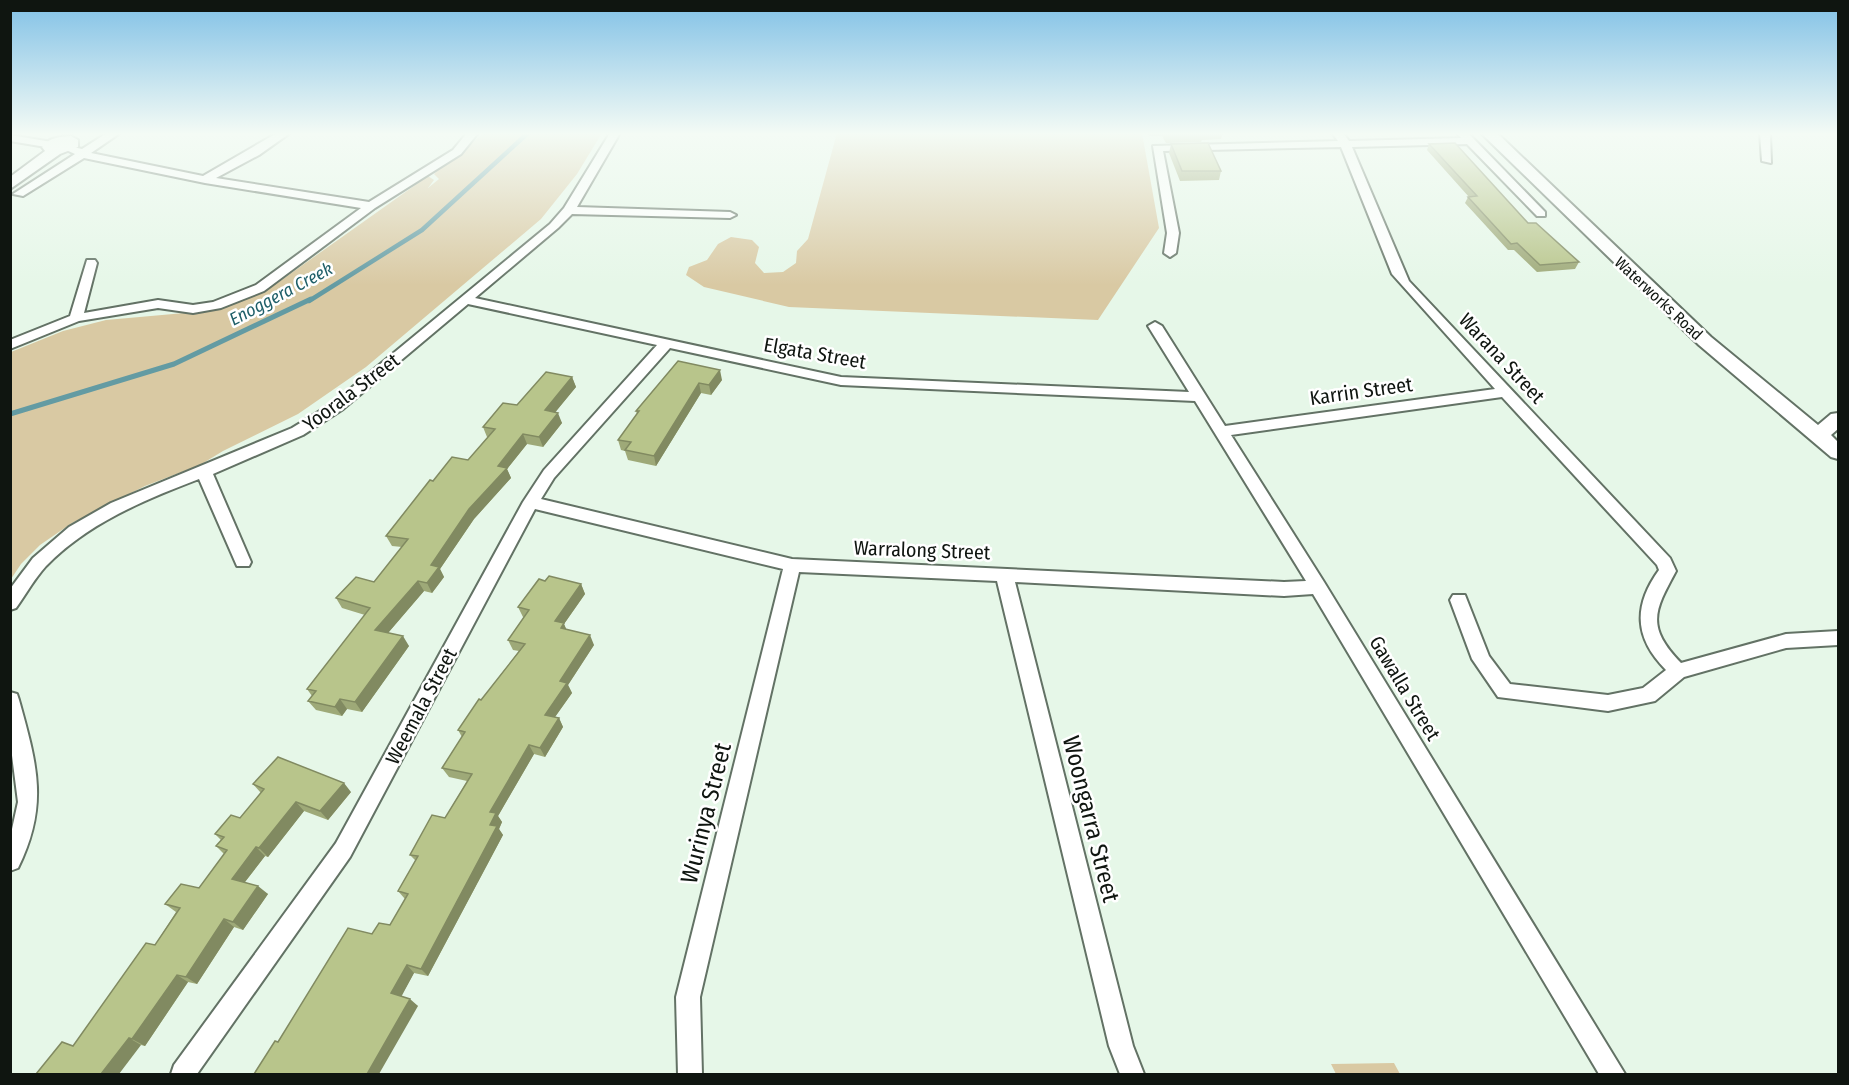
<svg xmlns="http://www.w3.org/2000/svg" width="1849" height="1085" font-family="'Fira Sans Condensed',sans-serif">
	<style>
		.green { fill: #d9c9a3 }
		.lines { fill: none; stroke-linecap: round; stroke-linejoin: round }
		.stream-far1 { stroke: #639ba3; stroke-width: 4.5 }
		.stream { stroke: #639ba3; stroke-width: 5 }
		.street-casing { stroke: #637265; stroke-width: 4 }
		.secondary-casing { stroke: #637265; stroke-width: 4 }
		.street { fill: #fff; fill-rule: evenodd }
		.secondary { fill: #fff; fill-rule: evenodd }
		.wall { fill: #9ea978 }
		.shaded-wall { fill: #818a61 }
		.building { fill: #b8c58b; stroke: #818a61; stroke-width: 1.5 }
		.labels { text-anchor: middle; stroke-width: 5; stroke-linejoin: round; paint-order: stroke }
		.far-street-label { font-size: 16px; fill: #0f1510; stroke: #fff }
		.far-water-label { font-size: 18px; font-style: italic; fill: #1f5f69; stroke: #fff }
		.street-label { font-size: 20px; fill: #0f1510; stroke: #fff }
		.near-street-label { font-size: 24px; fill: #0f1510; stroke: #fff }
	</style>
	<rect width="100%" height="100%" fill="#e6f7e8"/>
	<path class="green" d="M484,133H602L577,174L541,219L366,367L298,414L223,451L200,465L145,486L72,523L40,545L21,564L11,579V352L63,331L106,320L218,310L266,291L428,176L434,180L428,188L439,179L434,174L437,171Z
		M837,133H1142L1159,228L1098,320L789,307L704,287L686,275L689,267L707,260L718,244L731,237L752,240L759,247L755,263L764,273L783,272L796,263L797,251L808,239Z
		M1394,1063L1400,1074H1336L1331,1064Z"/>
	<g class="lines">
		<path class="stream-far1" d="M309,301L422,230L528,133"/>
		<path class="stream" d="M10,414L174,364L311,299"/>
		<g class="street-casing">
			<path id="street" d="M107,133H120L91,153L203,176L277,133H290L259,155L216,178L369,202L453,150L467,133H478L461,154L375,208L264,291L221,308L193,313L158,308L79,321L10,349V340L70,316L87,260H95L97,263L84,313L158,300L193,305L213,302L256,285L361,208L205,183L84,158L23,196L13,194L75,154L64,149V145L82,149Z
				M610,133H620L577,207L730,212L736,215L730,218L572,214L558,228L475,298L841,377L1189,392L1148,326L1155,322L1162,326L1225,426L1495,389L1392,274L1341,147L1163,151L1179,233L1176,253L1170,257L1164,253L1167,233L1153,146L1338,141L1332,133H1343L1349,141L1461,138L1457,133H1468L1545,212V216H1537L1467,144L1352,147L1409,281L1670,558L1676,571C1655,610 1645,626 1681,663L1786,634L1838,631V645L1786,648L1684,677L1655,701L1608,711L1498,697L1472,659L1450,600L1453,595H1465L1489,656L1510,684L1608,695L1643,688L1666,670C1634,638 1633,606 1659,570L1657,565L1502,397L1231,435L1324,582L1625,1074H1599L1313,594L1284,596L1015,582L1133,1046L1144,1074H1120L1109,1046L997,581L799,572L700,997L702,1074H678L676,997L783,569L535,509L350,857L197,1074H171L174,1065L336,843L523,502L544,470L657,345L468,304L343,409L303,435L213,474L251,562L249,566H237L199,479C144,500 88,523 46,566C35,578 26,594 16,608L10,610V589L33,558L69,527L111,503L292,428L333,403L550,224L564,208ZM670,348L841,385L1195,401L1306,581L1284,582L792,559L541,499L554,478Z
				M1760,133H1770L1771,163L1762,161Z
				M10,135L52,142L57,145L52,148L10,141Z
				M10,692L17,694L19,700C37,765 49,805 18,868L10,871V838L18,802L10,740Z"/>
		</g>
		<g class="secondary-casing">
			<path id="secondary" d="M1481,133H1497L1711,337L1818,425L1831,414L1838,413V429L1831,435L1838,442V459L1831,457L1699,345Z
				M71,136L78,140V147L60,154L10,189V177L45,151L42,147C49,137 60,137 71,136Z"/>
		</g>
		<use href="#street" class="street"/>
		<use href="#secondary" class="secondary"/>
	</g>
	<path class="wall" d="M1148,133H1223L1221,139L1202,140L1201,142L1166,143L1162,136H1149Z
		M1171,144L1221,171L1219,180L1180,181L1169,153Z
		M1429,144L1528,223L1579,262L1575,269L1537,272L1514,250H1508L1465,203L1468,197H1469L1427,150Z
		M678,361L722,380L711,395L701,393L656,466L628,460L625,451L621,450L618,440L637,414L636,411Z
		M572,377L576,387L555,412L562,423L543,447L527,444L507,469L511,478L474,519L440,569L444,577L432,593L424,591L388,633L409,646L362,712L347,709L342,716L316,710L308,701L312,696L307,689L365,615L342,608L336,598L374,582L402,547L392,546L386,536L433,481L468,460L488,437H487L483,427L517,405Z
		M545,581L581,584L585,594L564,624L566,629L594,645L568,685L572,693L555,717L559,718L563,727L545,757L534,754L498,816L502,822L499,829L503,835L428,976L414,973L401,996L418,1006L278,1042L372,934L390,925L405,899L398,891L416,861L410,855L445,818L467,781L449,777L442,768L462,737L458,730L519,651L513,650L508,640L524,617H523L518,607Z
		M253,784L351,792L328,820L304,811L268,857L265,856L245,882L268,894L243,930L234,927L197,984L188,982L145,1046L141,1045L73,1046L155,945L176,912L165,904L199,888L224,854L216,846L221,840L215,834L240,818L261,793Z"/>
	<path class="shaded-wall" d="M720,370L722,380L711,395L709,385Z
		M572,377L576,387L549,420L545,410Z
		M699,383L701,393L656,466L654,456Z
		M558,413L562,423L543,447L539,437Z
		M523,434L527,444L507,469L511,478L474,519L440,569L444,577L432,593L427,583L431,565L498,466Z
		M418,581L424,591L382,640L375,630Z
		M581,584L585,594L564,624L568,633L565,638L555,621Z
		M590,635L594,645L568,685L572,693L550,724L545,715L560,681Z
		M403,636L409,646L362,712L355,702Z
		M340,699L347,709L342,716L335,707Z
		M559,718L563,727L545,757L540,748Z
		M529,745L534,754L498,816L502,822L499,829L503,835L428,976L421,969L490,825V812Z
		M344,783L351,792L328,820L320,811Z
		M296,802L304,811L268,857L259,848Z
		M256,847L265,856L241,887L232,879Z
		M258,886L268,894L243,930L233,922Z
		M224,919L234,927L197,984L186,977Z
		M407,965L414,973L399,1001L391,993Z
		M177,975L188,982L145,1046L132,1039Z
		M410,999L418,1006L379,1074H367Z
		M129,1038L141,1045L119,1074H101Z"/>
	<path class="building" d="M1167,133H1202L1167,134Z
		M1208,143L1221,171H1182L1171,144Z
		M1455,143L1528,223H1536L1579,262L1540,265L1517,243L1511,244L1468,197L1477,196L1429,144Z
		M678,361L720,370L709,385L699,383L654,456L625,450L631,442L618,440L639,411H636Z
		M546,372L572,377L545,410L558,413L539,437L523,434L498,466L507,468L469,509L431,565L439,567L427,583L418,581L375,630L403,636L355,702L340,699L335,707L308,701L316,691L307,689L370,608L336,598L356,577L374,582L408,539L386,536L430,480L433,481L452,457L468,460L495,429L483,427L503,403L517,405Z
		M549,576L581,584L555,621L564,623L561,628L590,635L560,681L567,683L545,715L559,718L540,748L529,745L490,812L496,813L490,825L497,826L421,969L407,965L391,993L410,999L367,1074H254L275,1041L278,1042L348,928L372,934L379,923L390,925L408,894L398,891L418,856L410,855L432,815L445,818L472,774L442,768L465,732L458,730L479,699L481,700L525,644L508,640L529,610L518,607L539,579L545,581Z
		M278,757L344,783L320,811L296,802L259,848L256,847L232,879L258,886L233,922L224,919L186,977L177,975L132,1039L129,1038L101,1074H36L62,1042L73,1046L146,943L155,945L180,908L165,904L181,884L199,888L227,850L216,846L224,837L215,834L231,815L240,818L264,789L253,784Z"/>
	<linearGradient id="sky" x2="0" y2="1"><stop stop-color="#81c1e6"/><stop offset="0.47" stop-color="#f4fbf5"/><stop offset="1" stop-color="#f4fbf5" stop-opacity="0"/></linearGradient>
	<rect width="1849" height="285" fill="url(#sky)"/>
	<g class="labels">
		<g class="far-street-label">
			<text transform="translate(1659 298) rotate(43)" y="6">Waterworks Road</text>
		</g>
		<g class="far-water-label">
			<text transform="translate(281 294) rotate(-28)" y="6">Enoggera Creek</text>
		</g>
		<g class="street-label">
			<text transform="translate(815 353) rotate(10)" y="7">Elgata Street</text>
			<text transform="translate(1502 358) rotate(47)" y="7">Warana Street</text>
			<text transform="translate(1361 391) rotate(-8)" y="7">Karrin Street</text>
			<text transform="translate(351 392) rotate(-37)" y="7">Yoorala Street</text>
			<text transform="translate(922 550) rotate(2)" y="7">Warralong Street</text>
			<text transform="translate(1405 688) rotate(59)" y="7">Gawalla Street</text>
			<text transform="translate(421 706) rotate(-62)" y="7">Weemala Street</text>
		</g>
		<g class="near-street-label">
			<text transform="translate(706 813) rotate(-76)" y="8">Wurinya Street</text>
			<text transform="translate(1091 819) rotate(76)" y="8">Woongarra Street</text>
		</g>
	</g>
	<rect width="1849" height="1085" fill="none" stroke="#0f1510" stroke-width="24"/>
</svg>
